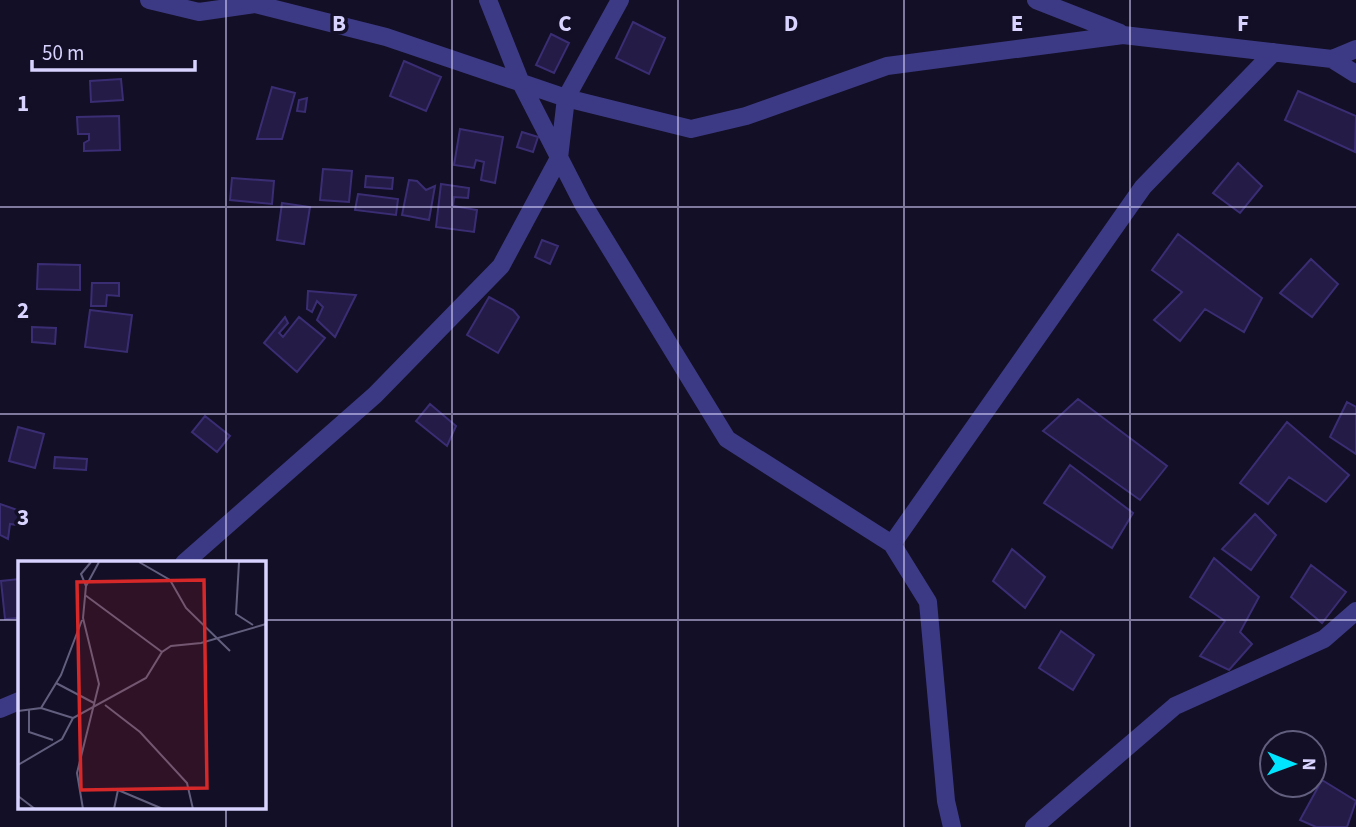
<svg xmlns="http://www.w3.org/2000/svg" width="1356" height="827" font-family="'Source Sans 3',sans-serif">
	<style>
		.building { fill: #241b47; stroke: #3b2d73; stroke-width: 2 }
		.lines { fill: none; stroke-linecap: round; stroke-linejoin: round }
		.minor { stroke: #3d3a85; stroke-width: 18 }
		.grid { fill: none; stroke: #d9d4ff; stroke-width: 2; stroke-opacity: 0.55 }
		.inset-road { fill: none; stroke: #625e7d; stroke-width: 2 }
		.view { fill: #d62828; fill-opacity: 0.15; stroke: #d62828; stroke-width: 3.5 }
		.inset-edge { fill: none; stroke: #d9d4ff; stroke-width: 3.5 }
		.grid-label { font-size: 23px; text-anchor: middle; font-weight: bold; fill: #d9d4ff; stroke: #130f26; stroke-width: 7; stroke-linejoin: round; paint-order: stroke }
	</style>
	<rect width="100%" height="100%" fill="#130f26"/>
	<path class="building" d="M633,22L665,38L649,74L616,58Z
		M551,34L569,43L554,73L536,65Z
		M404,61L441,77L426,111L390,96Z
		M121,79L123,100L91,102L90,81Z
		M272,87L295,93L282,139H257Z
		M1298,91L1356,116L1355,152L1285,120Z
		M307,98L305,112L297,111L299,100Z
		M119,116L120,150L84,151V143L89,140V134H78L77,117Z
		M460,129L503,137L495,183L481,180L484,162L476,160L474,168L454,165Z
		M522,132L538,137L533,152L517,147Z
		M1238,163L1262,186L1240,213L1213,193Z
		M323,169L352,171L349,202L320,200Z
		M366,176L393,178L392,189L365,187Z
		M232,178L274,181L272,204L230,200Z
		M409,180L417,181L426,190L435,186L429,220L402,215Z
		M441,184L469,188L468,198L454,197L453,206L477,210L474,232L436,227Z
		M358,194L398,199L396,215L355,210Z
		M282,203L310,207L304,244L277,240Z
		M1178,234L1262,298L1244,332L1205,309L1180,341L1154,320L1182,292L1152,270Z
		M542,240L558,246L550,264L535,257Z
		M1311,259L1338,284L1312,317L1280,293Z
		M38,264L80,265V290L37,289Z
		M92,283H119V296L107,295L106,306H91Z
		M308,291L356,295L335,337L317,320L323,307L317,301L312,312L307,309Z
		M489,297L513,310L519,317L498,353L467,335Z
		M90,310L132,315L127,352L85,347Z
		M285,317L288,323L279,333L283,337L299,317L325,338L297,372L264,343Z
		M32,327L56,328L55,344L32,342Z
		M1078,399L1167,466L1140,500L1043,431Z
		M1347,402L1356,407V454L1330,437Z
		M430,404L456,426L447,446L416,421Z
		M205,416L230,436L217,452L192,432Z
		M1287,422L1349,475L1326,502L1289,477L1268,504L1240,483Z
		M18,427L44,434L35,468L9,461Z
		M55,457L87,459L86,470L54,468Z
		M1070,465L1133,513L1112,548L1044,503Z
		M0,504L26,513L24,526L10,524L8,539L0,535Z
		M1255,514L1276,535L1251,570L1222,549Z
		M1012,549L1045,577L1025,608L993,581Z
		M1214,558L1259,597L1240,632L1252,644L1229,670L1200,656L1225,621L1190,597Z
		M1311,565L1346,592L1322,623L1291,597Z
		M19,579V618L5,619L1,581Z
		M1061,631L1094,655L1073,690L1039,668Z
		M1322,780L1356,801L1347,827H1316L1300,820Z"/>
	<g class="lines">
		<path class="minor" d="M149,0L199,12L255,4L386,37L566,98L691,129L746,116L887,66L1123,35L1332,59L1356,74
			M488,0L521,83L583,204L727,439L892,544L928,602L946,801L952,827
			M1036,0L1120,33
			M1332,59L1356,49
			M892,544L1143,187L1274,52
			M184,563L375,395L501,266L559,158L566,98L620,0
			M0,709L19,701
			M1034,827L1175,706L1324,639L1356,611"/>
	</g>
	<path class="grid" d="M226,0V563M452,0V827M678,0V827M904,0V827M1130,0V827M0,207H1356M0,414H1356M0,620H19M264,620H1356M226,808V827"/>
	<g transform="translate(18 561)">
		<rect width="248" height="248" fill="#130f26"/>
		<path class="inset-road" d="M121,1L152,19L168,47L212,90M221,1L218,53L235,64M68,25L63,13L73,1M67,34L144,91M38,122L76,142M87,144L122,171L169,222L175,248M23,147L55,157M11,149V171L35,179M0,150L23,147L43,114L64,59M0,204L44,178L55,157L128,117L144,91L153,85L183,82L248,63M0,235L17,248M65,248L59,212L81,123L65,57L68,25L81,1M96,248L100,229L145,248"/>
		<path class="view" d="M186,19L189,227L63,229L59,21Z"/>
		<rect width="248" height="248" class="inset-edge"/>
	</g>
	<g class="grid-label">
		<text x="339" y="31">B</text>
		<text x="565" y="31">C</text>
		<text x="791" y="31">D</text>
		<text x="1017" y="31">E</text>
		<text x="1243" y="31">F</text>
		<text x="23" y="111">1</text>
		<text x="23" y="318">2</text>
		<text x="23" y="525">3</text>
	</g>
	<g transform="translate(1293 764) rotate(91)"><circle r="33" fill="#130f26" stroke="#625e7d" stroke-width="2"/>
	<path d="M0-5L12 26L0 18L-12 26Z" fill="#00e5ff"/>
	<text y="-10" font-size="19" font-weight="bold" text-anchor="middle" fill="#d9d4ff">N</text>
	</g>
	<path d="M32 60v10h163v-10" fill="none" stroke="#d9d4ff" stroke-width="3.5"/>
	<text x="42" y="60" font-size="21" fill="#d9d4ff" stroke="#130f26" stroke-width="5" paint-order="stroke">50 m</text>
</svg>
